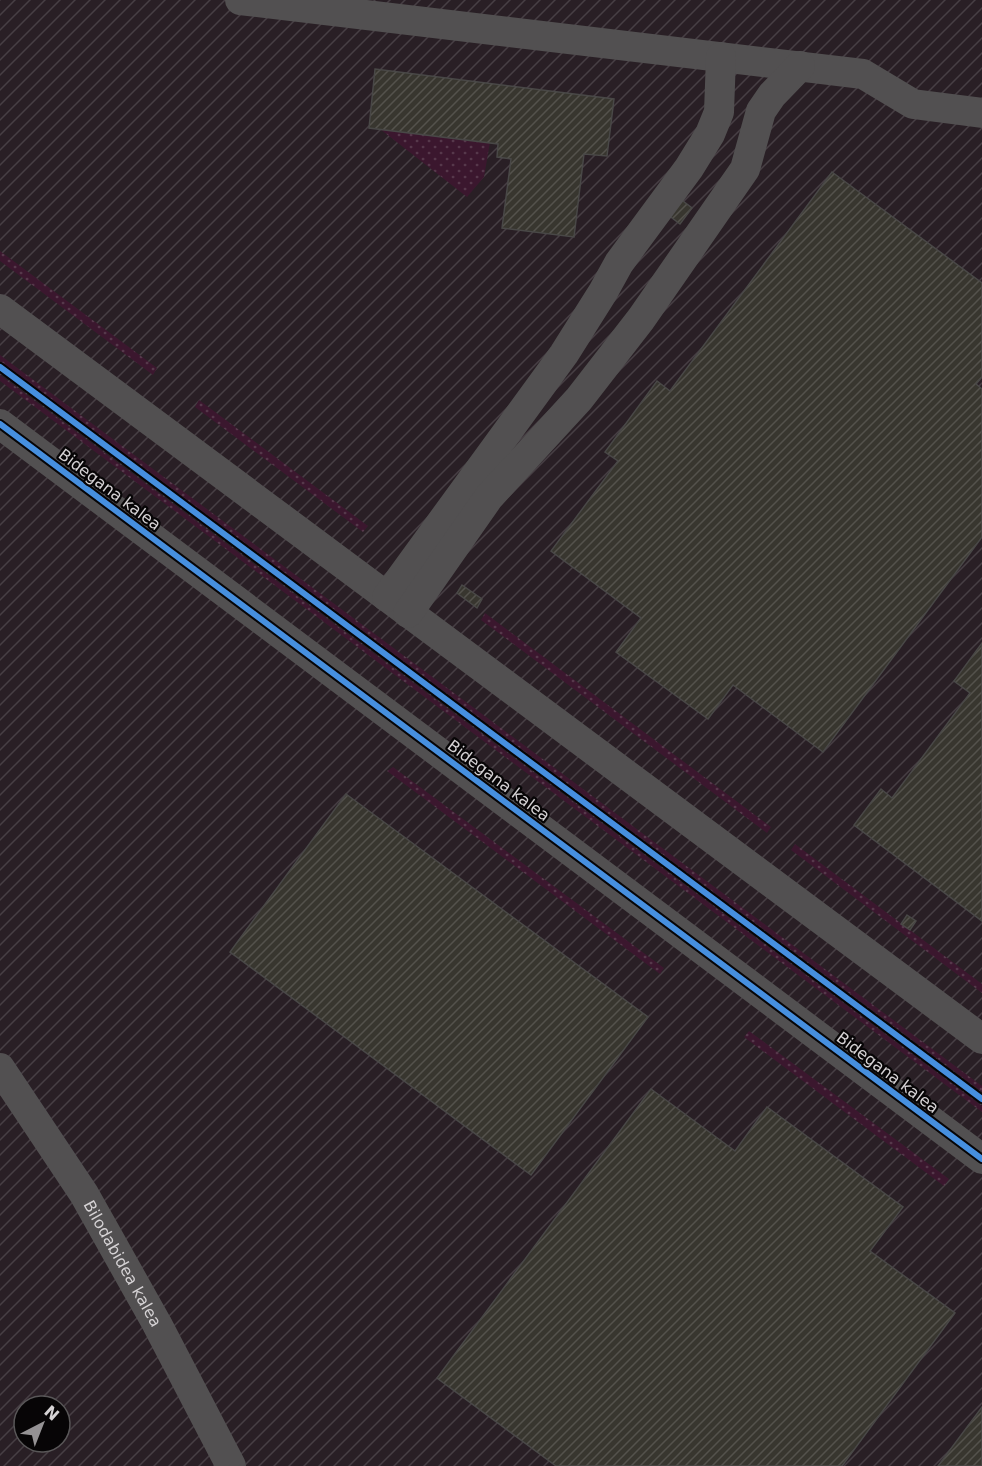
<svg xmlns="http://www.w3.org/2000/svg" width="982" height="1466" font-family="'DejaVu Sans',sans-serif">
	<style>
		.industrial { fill: url(#industrial-furrows); fill-rule: evenodd }
		.grass { fill: url(#grass-dots) }
		.building { fill: url(#building-hatch); stroke: #494847; stroke-width: 1.5 }
		.lines { fill: none; stroke-linecap: round; stroke-linejoin: round }
		.minor { stroke: #525051; stroke-width: 30 }
		.cycleway-casing { stroke: #070506; stroke-width: 10 }
		.cycleway { stroke: #468fdf; stroke-width: 6 }
		.labels { text-anchor: middle; stroke-width: 4.5; stroke-linejoin: round; paint-order: stroke }
		.street-label { font-size: 16px; fill: #d5d2d4; stroke: #070506 }
	</style>
	<defs>
		<pattern id="industrial-furrows" width="10" height="10" patternUnits="userSpaceOnUse" patternTransform="scale(1.5)"><rect width="10" height="10" fill="#291f25"/><path d="M-1 1l2-2M0 10L10 0M9 11l2-2" fill="none" stroke="#473f44"/></pattern>
		<pattern id="grass-dots" width="8" height="8" patternUnits="userSpaceOnUse" patternTransform="scale(1.5)"><rect width="8" height="8" fill="#3b172e"/><path d="M2 2h.1M6 6h.1" fill="none" stroke="#56384b" stroke-width="1.8" stroke-linecap="round"/></pattern>
		<pattern id="building-hatch" width="6" height="6" patternUnits="userSpaceOnUse" patternTransform="scale(1.5)"><rect width="6" height="6" fill="#38362f"/><path d="M-1 1l2-2M0 6l6-6M5 7l2-2" fill="none" stroke="#54524c"/></pattern>
	</defs>
	<rect width="100%" height="100%" fill="#1e1a1c"/>
	<path class="industrial" d="M0,0H982V1466H0ZM24,1406H60V1442H24Z"/>
	<path class="grass" d="M380,129L490,142L484,177L467,197Z
		M0,251L157,368L153,375L0,261Z
		M0,355L982,1086V1092L0,361Z
		M0,375L982,1106V1112L0,381Z
		M199,400L368,526L363,532L195,407Z
		M485,613L771,827L767,833L481,620Z
		M393,767L664,968L660,974L387,771Z
		M795,844L982,984V993L791,850Z
		M749,1031L949,1179L944,1186L744,1037Z"/>
	<path class="building" d="M375,69L614,99L607,156L584,154L574,237L502,228L511,159L497,157L498,144L369,128Z
		M832,172L982,283V377L976,384L982,389V537L823,752L733,685L708,719L616,652L641,618L551,551L618,461L605,452L657,381L670,391Z
		M679,198L692,208L680,224L667,214Z
		M462,585L482,599L477,608L457,593Z
		M982,643V921L854,825L881,789L892,798L970,693L954,681Z
		M346,794L648,1017L531,1175L230,952Z
		M907,915L916,921L910,930L901,924Z
		M651,1089L735,1151L767,1107L903,1207L870,1251L955,1313L842,1466H556L437,1378Z
		M982,1407V1466H938Z"/>
	<g class="lines">
		<g class="minor">
			<path d="M240,0L863,74L913,104L982,113"/>
			<path d="M0,309L982,1039"/>
			<path d="M0,424L982,1159"/>
			<path d="M387,597L564,354L603,292L619,263L689,168L710,134L719,112L721,57"/>
			<path d="M408,613L489,497L579,399L641,319L745,169L761,111L772,95L800,66"/>
			<path id="s1" d="M0,1068L84,1194L157,1324L231,1466"/>
		</g>
		<g class="cycleway-casing">
			<path id="cycleway" d="M0,367L982,1099
				M0,424L982,1159"/>
		</g>
		<use href="#cycleway" class="cycleway"/>
	</g>
	<g class="labels">
		<g class="street-label">
			<text transform="translate(110 489) rotate(37)" y="6">Bidegana kalea</text>
			<text transform="translate(499 780) rotate(37)" y="6">Bidegana kalea</text>
			<text transform="translate(888 1072) rotate(37)" y="6">Bidegana kalea</text>
			<text dy="6" stroke="none"><textPath href="#s1" startOffset="231">Bilodabidea kalea</textPath></text>
		</g>
	</g>
	<g transform="translate(42 1424) rotate(42)"><circle r="28" fill="#070506" stroke="#595758" stroke-width="1.5"/>
	<path d="M0-4.5L10 22L0 15L-10 22Z" fill="#959294"/>
	<text y="-9" font-size="16" font-weight="bold" text-anchor="middle" fill="#d5d2d4">N</text>
	</g>
</svg>
